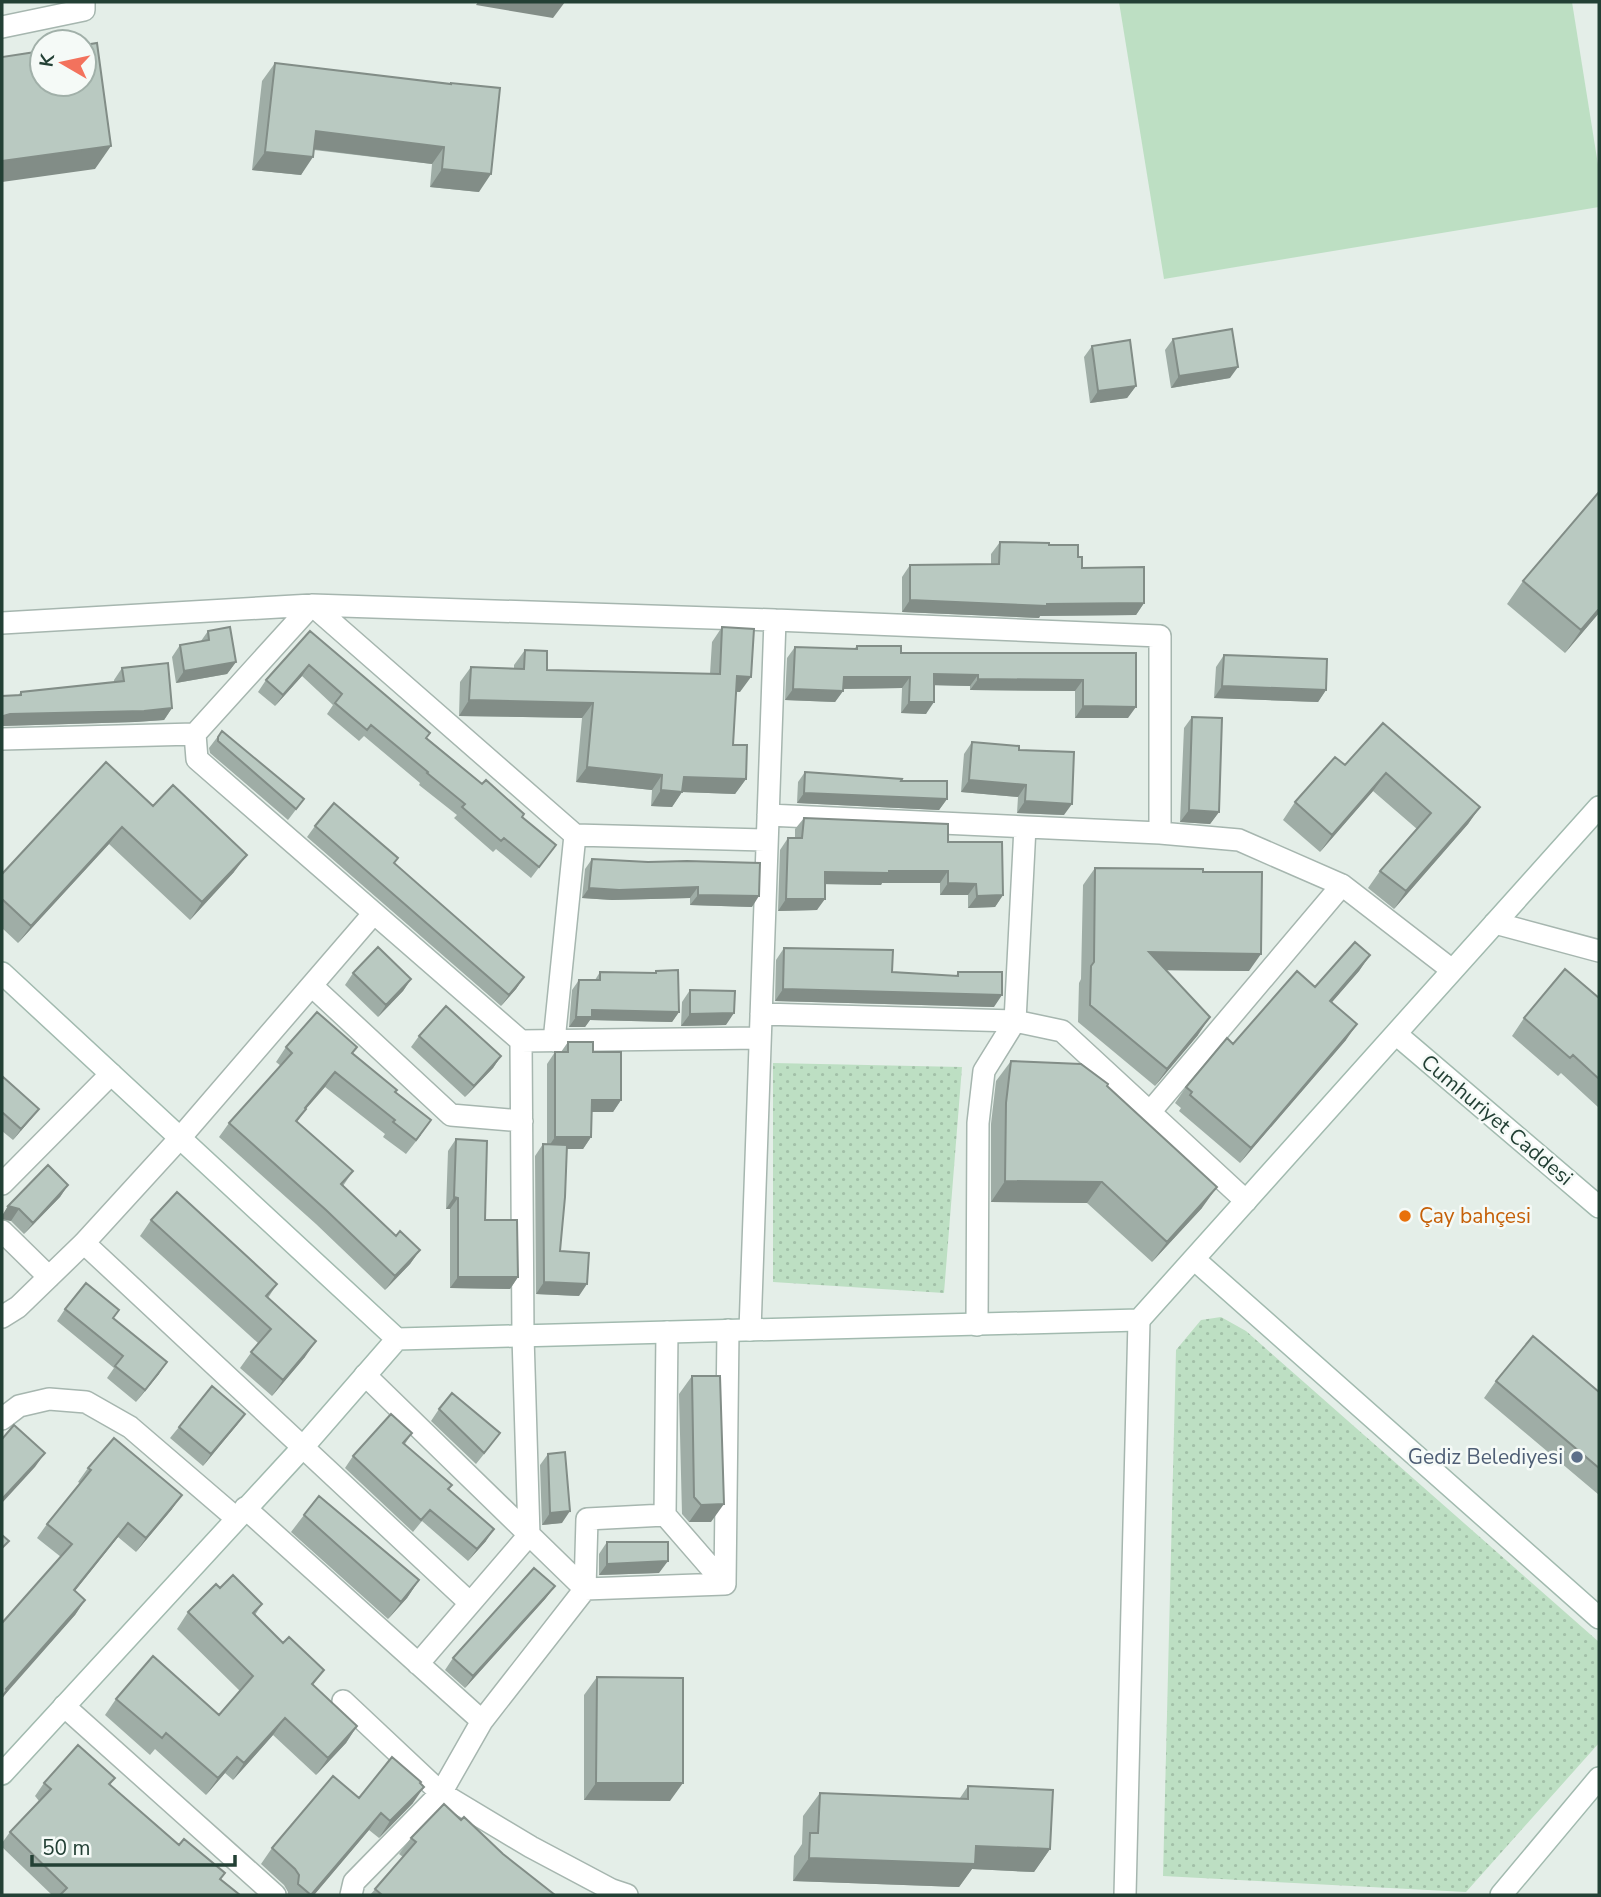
<svg xmlns="http://www.w3.org/2000/svg" width="1601" height="1897" font-family="'Nunito Sans',sans-serif">
	<style>
		.grass { fill: #bddfc3 }
		.park { fill: url(#park-dots) }
		.lines { fill: none; stroke-linecap: round; stroke-linejoin: round }
		.street-casing { stroke: #a6b6af; stroke-width: 24 }
		.secondary-casing { stroke: #a2baaf; stroke-width: 24 }
		.street { stroke: #fff; stroke-width: 21 }
		.secondary { stroke: #fff; stroke-width: 21 }
		.wall { fill: #9fada6 }
		.shaded-wall { fill: #828d87 }
		.building { fill: #b9c9c1; stroke: #828d87; stroke-width: 2 }
		.food-dot { fill: #e8710a; stroke: #f5faf7; stroke-width: 2.5 }
		.service-dot { fill: #5c6f8a; stroke: #f5faf7; stroke-width: 2.5 }
		.labels { text-anchor: middle; stroke-width: 5; stroke-linejoin: round; paint-order: stroke }
		.street-label { font-size: 21px; fill: #234035; stroke: #f5faf7 }
		.food-label { font-size: 21px; fill: #c56008; stroke: #f5faf7; text-anchor: start }
		.service-label { font-size: 21px; fill: #4e5e75; stroke: #f5faf7; text-anchor: end }
	</style>
	<defs>
		<pattern id="park-dots" width="8" height="8" patternUnits="userSpaceOnUse" patternTransform="scale(1.75)"><rect width="8" height="8" fill="#bddfc3"/><path d="M2 2h.1M6 6h.1" fill="none" stroke="#a2c0a8" stroke-width="1.8" stroke-linecap="round"/></pattern>
	</defs>
	<rect width="100%" height="100%" fill="#e4eee8"/>
	<path class="grass" d="M1119,2H1572L1599,171V207L1164,279Z"/>
	<path class="park" d="M773,1063L962,1067L944,1293L773,1282Z
		M1221,1317L1246,1331L1599,1642V1743L1466,1892L1163,1876L1176,1350L1201,1320Z"/>
	<g class="lines">
		<g class="street-casing">
			<path id="street" d="M2,27L84,10V2
				M312,605L575,835L767,840
				M2,623L312,605L775,620L1160,636V833
				M195,734L197,759L521,1041L760,1038
				M2,739L195,734L312,605
				M768,815L1160,833L1239,840L1342,885L1452,970
				M1495,923L1599,951
				M312,986L451,1115L522,1121
				M761,1014L1015,1021L1062,1031L1246,1201
				M554,1041L575,835
				M1150,1112L1342,885
				M2,1184L111,1074
				M2,1231L49,1277
				M84,1243L470,1603
				M2,1317L18,1307L84,1243L180,1138L374,913
				M977,1325L978,1123L984,1071L1015,1021L1025,827
				M750,1330L775,620
				M667,1332L665,1515L725,1584
				M365,1375L585,1589
				M2,1419L19,1406L49,1399L86,1402L130,1427L236,1518
				M245,1508L482,1721
				M585,1589L587,1519L665,1515
				M418,1664L529,1535L523,1336L521,1041
				M343,1701L441,1793L531,1847L612,1890L627,1895
				M64,1706L275,1895
				M351,1895L354,1882L441,1793L482,1721L585,1589L725,1584L728,1330
				M1125,1895L1139,1320"/>
		</g>
		<g class="secondary-casing">
			<path id="secondary" d="M2,973L397,1339
				M1396,1034L1599,1207
				M1194,1259L1599,1618
				M2,1774L303,1447L397,1339L1139,1320L1599,807
				M1501,1895L1599,1778"/>
		</g>
		<use href="#street" class="street"/>
		<use href="#secondary" class="secondary"/>
	</g>
	<path class="wall" d="M275,63L450,84L451,83L479,192L430,187L432,164L314,150L301,175L252,170L262,81Z
		M1173,339L1230,378L1171,388L1165,350Z
		M1092,346L1136,386L1127,398L1090,403L1084,357Z
		M1000,542L1049,545L1078,557L1082,568L1144,603L1136,615L1040,616L1039,618L902,612V577L910,565L991,564V554Z
		M1523,581L1599,613L1565,653L1507,604Z
		M722,627L740,692H736L733,745L746,779L735,794L682,792L672,807L651,806L652,790L576,782L582,718L459,716L460,682L471,667L514,668V665L525,650L547,670L710,674L712,642Z
		M208,631L236,662L227,674L176,683L172,657L180,645L201,641Z
		M310,631L427,738L556,845L531,878L496,849L493,852L454,818L457,815L419,785L420,783L364,736L359,741L327,714L333,705L302,676L275,706L258,692L266,680Z
		M857,646L901,653H1136L1128,718H1075V691L970,690V686L934,685L926,714L901,713L902,688L843,689V691L835,702L785,700L787,658L795,647L854,649Z
		M1224,655L1326,690L1318,702L1214,698L1216,667Z
		M122,668L172,708L164,720L135,722L2,726V696L18,695L21,692L114,682V680Z
		M1192,717L1219,812L1210,824L1180,822L1184,728Z
		M1383,723L1480,807L1468,824L1394,909L1368,888L1380,871L1417,829L1373,791L1320,852L1283,820L1295,802L1345,765Z
		M222,731L304,799L288,820L210,753L209,748Z
		M972,742L1019,750L1064,815L1017,813L1018,797L961,792L964,754Z
		M805,772L947,799L939,810L797,803L798,782Z
		M153,806L234,872L190,920L109,844L18,943L2,928V874Z
		M804,818L948,842L1003,895L995,907L968,908V895H940V883H882L881,885L825,884L817,910L778,911L780,850L788,838H795V829Z
		M315,826L398,858L394,863L524,977L516,989L501,1006L307,837Z
		M592,859L648,862L752,907L690,905V898L612,900L582,898L585,869Z
		M1095,868L1203,872L1249,971L1166,970L1198,1035L1155,1086L1078,1022L1079,983L1081,979L1083,885Z
		M784,948L892,972L956,976L958,972L994,1007L775,1001L776,960Z
		M1370,955L1359,971L1332,1002L1346,1040L1240,1163L1179,1111L1181,1108L1175,1103L1186,1087L1233,1044L1315,987Z
		M656,971L679,1012L672,1022L590,1020L585,1027H569L572,990L579,980H595L600,972L655,973Z
		M353,973L411,979L403,991L378,1017L345,985Z
		M690,990L726,1025L681,1026L682,1002Z
		M1599,998V1108L1561,1073L1558,1076L1512,1036L1524,1018Z
		M419,1036L501,1056L493,1068L465,1097L411,1047Z
		M568,1042L593,1052L621,1100L613,1112H592L591,1137L583,1149H567L560,1251L579,1296L536,1294L535,1156L543,1144H547V1064L555,1052H561Z
		M286,1047L352,1054L395,1092L421,1135L406,1154L383,1137L385,1134L325,1087L306,1109L297,1122L353,1171L343,1186L396,1236L420,1250L410,1264L385,1290L316,1224L219,1137L229,1123L281,1066L276,1062Z
		M1011,1061L1107,1086L1202,1208L1152,1262L1087,1203L991,1202V1124L996,1081Z
		M2,1076L39,1109L30,1120L13,1140L2,1131Z
		M456,1139L485,1220L518,1277L510,1289L450,1288V1209H446L448,1151Z
		M68,1185L60,1197L24,1234L11,1221L2,1219V1216L8,1206Z
		M151,1220L277,1284L268,1298L305,1357L272,1396L240,1368L258,1343L140,1236Z
		M65,1309L113,1318L159,1374L136,1402L107,1378L114,1368L57,1321Z
		M692,1376L711,1522H689L682,1514L679,1394Z
		M1496,1381L1599,1392V1495L1484,1398Z
		M439,1409L492,1444L476,1464L431,1421Z
		M245,1414L236,1426L203,1466L170,1438L179,1427Z
		M412,1433L405,1444L486,1541L468,1561L422,1521L413,1532L345,1468L353,1456Z
		M548,1454L562,1523L542,1525L540,1465Z
		M88,1468L172,1509L136,1552L118,1537L75,1591L85,1600L75,1615L6,1692L61,1557L37,1538L47,1524L80,1483L78,1482Z
		M304,1515L419,1580L407,1598L388,1619L291,1532Z
		M607,1542L659,1573L599,1575V1554Z
		M220,1588L262,1604L255,1615L283,1643L324,1670L313,1685L357,1726L346,1743L316,1775L273,1735L233,1780L225,1773L206,1795L155,1749L150,1755L105,1715L116,1699L219,1715L240,1691L177,1629L188,1612Z
		M546,1598L465,1688L445,1670L453,1658Z
		M597,1677L670,1801L584,1800V1695Z
		M115,1778L110,1785L179,1845L225,1873L221,1879L240,1895H52L2,1847V1843L10,1832L39,1801L35,1796L44,1783Z
		M968,1786L1050,1849L1034,1872L972,1869L959,1887L793,1881L794,1856L802,1844L803,1816L820,1793L960,1798Z
		M359,1798L413,1803L379,1838L369,1830L314,1895H287L288,1892L284,1885L261,1864L272,1848Z
		M461,1820L503,1854L555,1895H370L403,1857L399,1854L411,1838Z"/>
	<path class="shaded-wall" d="M478,2H565L553,18L476,5Z
		M316,131L444,147L432,164L304,148Z
		M111,146L95,169L2,182V161Z
		M265,152L313,157L301,175L252,170Z
		M442,169L491,174L479,192L430,187Z
		M1238,367L1230,378L1171,388L1179,376Z
		M1136,386L1127,398L1090,403L1098,391Z
		M910,600L1144,603L1136,615L1040,616L1039,618L902,612Z
		M1599,609V613L1565,653L1581,630Z
		M236,662L227,674L176,683L184,671Z
		M309,665L302,676L275,706L283,695Z
		M934,674L978,675L970,686L926,685Z
		M737,676L751,677L740,692L726,691Z
		M844,677H910L902,688L836,689Z
		M978,679L1083,680L1075,691L970,690Z
		M1222,686L1326,690L1318,702L1214,698Z
		M793,689L843,691L835,702L785,700Z
		M469,700L593,703L582,718L459,716Z
		M909,702H934L926,714L901,713Z
		M1083,706L1136,707L1128,718H1075Z
		M172,708L164,720L135,722L2,726V718L3,716L10,714Z
		M587,767L662,775L652,790L576,782Z
		M1386,773L1373,791L1320,852L1332,835Z
		M684,777L746,779L735,794L682,792L672,807L651,806L661,790Z
		M969,780L1026,785L1018,797L961,792Z
		M804,793L947,799L939,810L797,803Z
		M1025,801L1072,804L1064,815L1017,813Z
		M1480,807L1468,824L1394,909L1406,891Z
		M1189,810L1219,812L1210,824L1180,822Z
		M122,827L109,844L18,943L31,926Z
		M247,855L234,872L190,920L202,902Z
		M948,871L940,883H882L881,885L817,884L825,872Z
		M948,883L976,884L968,895H940Z
		M698,887L690,898L612,900L582,898L589,888Z
		M698,895L759,896L752,907L690,905Z
		M1003,895L995,907L968,908L977,896Z
		M786,899H825L817,910L778,911Z
		M1149,952L1261,954L1249,971L1137,970Z
		M1370,955L1359,971L1319,1017L1330,1001Z
		M524,977L516,989L501,1006L509,995Z
		M411,979L403,991L378,1017L386,1005Z
		M783,989L1002,995L994,1007L775,1001Z
		M592,1010L679,1012L672,1022L590,1020L585,1027H569L576,1017Z
		M734,1013L726,1025L681,1026L690,1014Z
		M1210,1017L1198,1035L1155,1086L1167,1069Z
		M1357,1024L1346,1040L1240,1163L1251,1148Z
		M501,1056L493,1068L465,1097L474,1086Z
		M335,1072L325,1087L294,1122L305,1108Z
		M592,1100H621L613,1112H584Z
		M39,1109L30,1120L13,1140L21,1129Z
		M555,1137H591L583,1149H547Z
		M1005,1181L1102,1182L1087,1203L991,1202Z
		M68,1185L60,1197L24,1234L33,1223Z
		M1217,1187L1202,1208L1152,1262L1167,1242Z
		M454,1197L458,1198L450,1209H446Z
		M8,1206L19,1209L11,1221L2,1219V1216Z
		M420,1250L410,1264L385,1290L395,1276Z
		M458,1277H518L510,1289L450,1288Z
		M544,1282L587,1284L579,1296L536,1294Z
		M316,1341L305,1357L272,1396L283,1380Z
		M167,1362L159,1374L136,1402L145,1390Z
		M245,1414L236,1426L203,1466L211,1454Z
		M45,1453L35,1467L2,1503V1499Z
		M182,1495L172,1509L136,1552L146,1538Z
		M724,1504L711,1522H689L701,1505Z
		M570,1511L562,1523L542,1525L550,1513Z
		M128,1523L118,1537L64,1604L74,1590Z
		M494,1529L486,1541L468,1561L477,1549Z
		M668,1561L659,1573L599,1575L607,1564Z
		M419,1580L407,1598L388,1619L401,1602Z
		M555,1586L546,1598L465,1688L473,1676Z
		M85,1600L75,1615L2,1698V1695L6,1689Z
		M285,1718L273,1735L233,1780L244,1763Z
		M357,1726L346,1743L316,1775L328,1758Z
		M237,1757L225,1773L206,1795L218,1778Z
		M596,1783H683L670,1801L584,1800Z
		M424,1787L413,1803L379,1838L390,1821Z
		M381,1813L369,1830L314,1895H311Z
		M976,1846L1050,1849L1034,1872L972,1869L959,1887L793,1881L809,1858Z"/>
	<path class="building" d="M97,43L111,146L2,161V57L42,51V84H84V45Z
		M275,63L451,84V83L500,88L491,174L442,169L444,147L316,131L313,157L265,152Z
		M1232,329L1238,367L1179,376L1173,339Z
		M1130,340L1136,386L1098,391L1092,346Z
		M1599,492V609L1581,630L1523,581Z
		M1000,542L1049,543V545H1078V557H1082V568L1144,567V603L1047,604V606L910,600V565L999,564Z
		M230,627L236,662L184,671L180,645L209,640L208,631Z
		M722,627L754,629L751,677L737,676L733,745H747L746,779L684,777L682,792L661,790L662,775L587,767L593,703L469,700L471,667L524,669L525,650L547,651V670L720,674Z
		M310,631L430,733L426,738L482,784L486,780L524,814L522,817L556,845L539,867L504,838L501,841L462,807L465,804L427,773L428,772L371,725L367,730L335,703L342,694L309,665L283,695L266,680Z
		M857,646H901V653H1136V707L1083,706V680L978,679V675L934,674V702H909L910,677H844L843,691L793,689L795,647L857,649Z
		M1224,655L1327,659L1326,690L1222,686Z
		M168,663L172,708L144,711L10,714L3,716L2,718V696L21,695V692L124,681L122,668Z
		M1192,717L1222,718L1219,812L1189,810Z
		M1383,723L1480,807L1406,891L1380,871L1431,813L1386,773L1332,835L1295,802L1335,757L1345,765Z
		M222,731L304,799L296,809L218,741V737Z
		M972,742L1019,746V750L1074,752L1072,804L1025,801L1026,785L969,780Z
		M106,762L153,806L173,785L247,855L202,902L122,827L31,926L2,899V874Z
		M805,772L902,779L901,781H947V799L804,793Z
		M334,803L398,858L394,863L524,977L509,995L315,826Z
		M804,818L948,824V842H1002L1003,895L977,896L976,884L948,883V871H889V873L825,872V899H786L788,838H802Z
		M592,859L648,862L687,861L760,863L759,896L698,895V887L619,890L589,888Z
		M1095,868L1203,869V872H1262L1261,954L1149,952L1210,1017L1167,1069L1090,1005L1091,966L1094,962Z
		M1355,942L1370,955L1330,1001L1357,1024L1251,1148L1190,1095L1192,1092L1186,1087L1227,1038L1233,1044L1297,971L1315,987Z
		M378,947L411,979L386,1005L353,973Z
		M784,948L893,950L892,972L958,976V972H1002V995L783,989Z
		M1565,969L1599,998V1079L1573,1055L1570,1058L1524,1018Z
		M678,970L679,1012L592,1010V1017H576L579,980H600V972L656,973V971Z
		M690,990L735,991L734,1013L690,1014Z
		M446,1006L501,1056L474,1086L419,1036Z
		M317,1012L357,1047L352,1053L397,1090L395,1092L431,1120L416,1140L393,1122L395,1120L335,1072L305,1108L306,1109L296,1121L353,1171L341,1184L396,1236L400,1231L420,1250L395,1276L326,1210L229,1123L292,1053L286,1047Z
		M568,1042H593V1052H621V1100H592L591,1137H555V1052H568Z
		M1011,1061L1081,1064L1108,1084L1107,1086L1217,1187L1167,1242L1102,1182L1005,1181L1006,1103Z
		M2,1076L39,1109L21,1129L2,1112Z
		M456,1139L487,1141L485,1220H517L518,1277H458V1198L454,1197Z
		M543,1144L567,1145L565,1197L560,1251L589,1253L587,1284L544,1282Z
		M48,1165L68,1185L33,1223L19,1209L8,1206Z
		M177,1192L277,1284L266,1296L316,1341L283,1380L251,1352L271,1329L151,1220Z
		M86,1283L119,1310L113,1318L167,1362L145,1390L115,1366L123,1356L65,1309Z
		M1533,1336L1599,1392V1468L1496,1381Z
		M692,1376H720L724,1504L701,1505L694,1497Z
		M212,1386L245,1414L211,1454L179,1427Z
		M452,1393L500,1433L484,1453L439,1409Z
		M391,1414L412,1433L403,1443L452,1485L448,1489L494,1529L477,1549L430,1510L421,1520L353,1456Z
		M14,1425L45,1453L2,1499V1439Z
		M114,1438L182,1495L146,1538L128,1523L74,1590L85,1600L6,1689L7,1690L2,1697V1623L72,1544L47,1524L91,1470L88,1468Z
		M565,1452L570,1511L550,1513L548,1454Z
		M319,1496L419,1580L401,1602L304,1515Z
		M2,1535L9,1541L2,1548Z
		M607,1542H668V1561L607,1564Z
		M534,1568L555,1586L473,1676L453,1658Z
		M233,1575L262,1604L253,1613L283,1643L289,1637L324,1670L312,1684L357,1726L328,1758L285,1718L244,1763L237,1757L218,1778L166,1733L162,1738L116,1699L153,1656L219,1715L253,1676L188,1612L216,1584L220,1588Z
		M597,1677L683,1678V1783H596Z
		M78,1745L115,1778L109,1784L179,1845L184,1839L225,1873L220,1879L240,1895H60L67,1888L10,1832L51,1789L44,1783Z
		M392,1757L421,1782L420,1783L424,1787L390,1821L381,1813L311,1895L298,1884L299,1875L295,1869L272,1848L333,1776L359,1798Z
		M968,1786L1053,1790L1050,1849L976,1846L975,1864L809,1858L810,1833H818L820,1793L968,1799Z
		M444,1804L461,1820L464,1817L503,1854L555,1895H382L375,1889L416,1842L411,1838Z"/>
	<circle class="food-dot" cx="1405" cy="1216" r="7"/>
	<circle class="service-dot" cx="1577" cy="1457" r="7"/>
	<g class="labels">
		<g class="street-label">
			<text transform="translate(1497 1120) rotate(40)" y="7">Cumhuriyet Caddesi</text>
		</g>
		<g class="food-label">
			<text x="1419" y="1223">Çay bahçesi</text>
		</g>
		<g class="service-label">
			<text x="1563" y="1464">Gediz Belediyesi</text>
		</g>
	</g>
	<rect width="1601" height="1897" fill="none" stroke="#234035" stroke-width="7"/>
	<g transform="translate(63 63) rotate(279)"><circle r="33" fill="#f5faf7" stroke="#a1b0a9" stroke-width="2"/>
	<path d="M0-5L12 26L0 18L-12 26Z" fill="#f3725d"/>
	<text y="-10" font-size="19" font-weight="bold" text-anchor="middle" fill="#234035">K</text>
	</g>
	<path d="M32 1855v10h203v-10" fill="none" stroke="#234035" stroke-width="3.5"/>
	<text x="42" y="1855" font-size="21" fill="#234035" stroke="#f5faf7" stroke-width="5" paint-order="stroke">50 m</text>
</svg>
